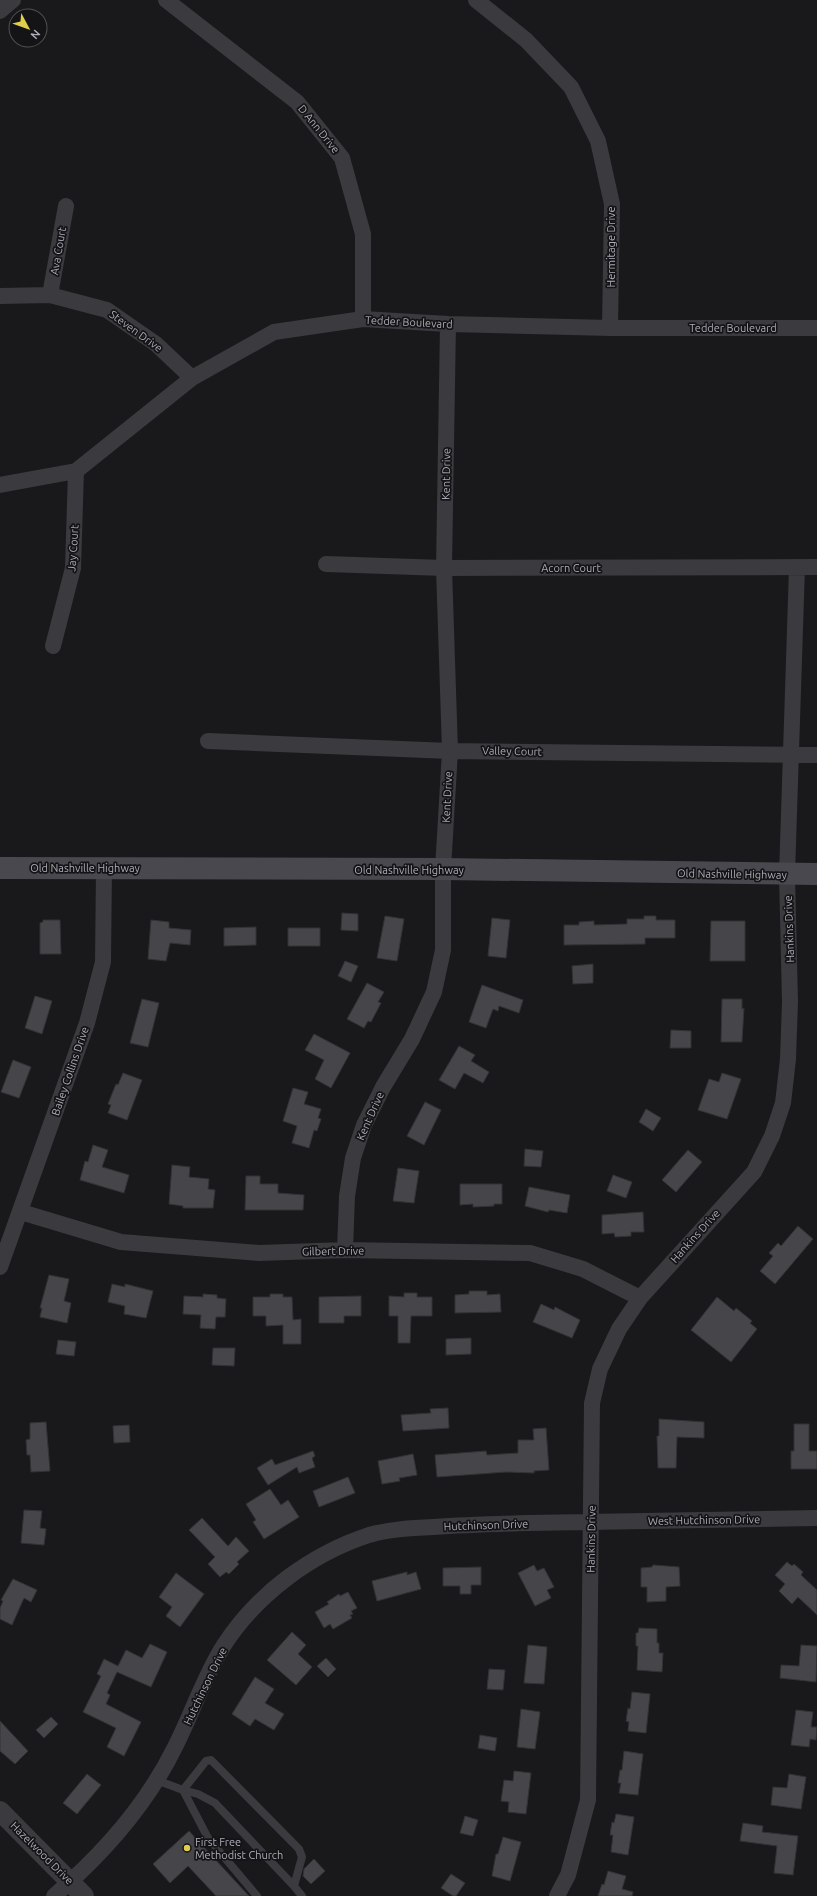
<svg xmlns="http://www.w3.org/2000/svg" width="817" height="1896" font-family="Ubuntu,sans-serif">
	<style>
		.building { fill: #46454a; stroke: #333236 }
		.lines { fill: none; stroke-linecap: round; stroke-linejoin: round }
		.service { stroke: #3a3a3f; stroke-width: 8 }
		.minor { stroke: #3a3a3f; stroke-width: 16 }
		.tertiary { stroke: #3a3a3f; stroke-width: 20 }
		.secondary { stroke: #48484e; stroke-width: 22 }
		.poi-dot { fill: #dfcd4c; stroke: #141315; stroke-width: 1.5 }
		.labels { text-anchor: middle; stroke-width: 3.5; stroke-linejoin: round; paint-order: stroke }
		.street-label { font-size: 11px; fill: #acadb8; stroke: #141315 }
		.poi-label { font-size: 11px; fill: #acadb8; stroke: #141315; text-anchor: start }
	</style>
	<rect width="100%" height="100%" fill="#19181a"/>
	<path class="building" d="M342,913L358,914V931L341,930Z
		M385,916L404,919L397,961L377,958Z
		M644,916H656V920H675V938H645V944L564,945V925H579V922L594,921V925L627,924V919H644Z
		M492,918L510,920L506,958L488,956Z
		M43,920H60L61,954H40V923L43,922Z
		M151,920L169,922V928L191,930L190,945L170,943L166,961L148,959Z
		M711,921H745V961H710Z
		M256,927V945L224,946V928Z
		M288,928H320V946H288Z
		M345,961L358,966L351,982L338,976Z
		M593,964V983L573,984L572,966Z
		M367,983L384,992L378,1002L381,1003L371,1022L368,1021L364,1028L347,1019Z
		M482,985L523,1000L519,1013L499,1006L498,1011L493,1009L486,1028L469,1022Z
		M35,996L52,1001L42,1034L25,1028Z
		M142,999L159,1003L148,1047L130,1043Z
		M722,999H742V1009L744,1008L742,1042H721Z
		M671,1030L691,1031V1048H670Z
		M314,1034L350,1053L331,1088L315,1079L324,1060L305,1050Z
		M459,1046L475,1055L471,1061L489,1072L483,1083L464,1073L455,1089L439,1080Z
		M13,1060L31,1067L19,1098L1,1092Z
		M123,1073L142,1080L127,1120L108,1113L111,1105L108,1104L116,1084L118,1085Z
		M722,1073L741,1079L727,1119L698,1110L709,1079L719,1082Z
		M293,1088L308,1092L304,1104L321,1109L318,1118L321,1119L317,1131L314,1130L309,1148L292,1143L297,1126L283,1121Z
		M425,1102L441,1110L424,1145L407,1136Z
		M646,1109L661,1118L653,1131L639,1122Z
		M93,1145L108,1150L102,1167L129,1175L124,1193L80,1180L85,1161L88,1162Z
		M525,1149L543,1151L541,1167L524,1166Z
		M688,1150L702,1162L676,1192L662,1180Z
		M172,1165L190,1167L189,1177L209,1179L208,1189L215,1190L213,1208H183V1206L169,1204Z
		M398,1168L419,1171L414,1203L393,1201Z
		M613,1175L632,1182L626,1198L607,1191Z
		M246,1176H260V1184H278V1193L304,1195L303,1210H245Z
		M460,1184H502V1204H494V1206L473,1207V1204L460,1205Z
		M529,1187L570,1195L567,1213L549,1210L548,1212L525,1206Z
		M643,1212L644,1232H631V1236L615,1237L614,1233L602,1234V1215Z
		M798,1226L813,1239L775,1284L760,1271L773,1256L769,1253L778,1243L781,1246Z
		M49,1275L69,1279L64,1301L71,1303L67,1323L40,1317L42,1308H40Z
		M112,1284L125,1287V1284L153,1291L146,1318L124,1314L125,1306L108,1302Z
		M469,1291H487V1295L500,1294L501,1312L455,1313V1295L469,1294Z
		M404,1293H417V1297H432V1316H411L410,1343H398V1316H389V1296L404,1297Z
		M203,1294L217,1295V1298L226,1299L225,1317H216L215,1329L200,1328L201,1315L183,1314L184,1296L203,1297Z
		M270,1294H283V1297H292L293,1320L301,1319V1344H283V1325L266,1326V1316H253V1297H270Z
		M361,1296V1316H344V1323H319V1297Z
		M717,1297L734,1311L736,1308L752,1321L750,1323L757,1329L731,1362L691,1330Z
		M541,1304L554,1310L555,1307L580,1320L572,1338L533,1322Z
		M471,1338V1354L446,1355V1339Z
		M58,1340L76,1342L74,1356L56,1354Z
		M213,1348H235L234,1366L212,1365Z
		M448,1408L449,1428L403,1431L401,1415L431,1413L430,1409Z
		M659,1419L704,1422V1438L677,1437L676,1468H658L657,1436H659Z
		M46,1422L50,1471L31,1472L30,1455H27L26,1440L30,1439V1423Z
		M794,1424H809V1451H817V1469H791V1451H794Z
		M129,1425L130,1442L114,1443L113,1426Z
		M546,1428L549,1470L534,1471V1473L506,1472L437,1477L435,1455L486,1451L487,1455L518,1453V1440H534L533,1429Z
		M313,1451L315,1456L312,1458L315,1467L299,1473L297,1467L268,1485L257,1468L272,1459L275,1465Z
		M413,1454L417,1475L399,1478L400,1481L382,1484L378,1461Z
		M348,1477L355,1493L319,1507L313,1491Z
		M270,1489L281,1505L288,1500L299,1517L264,1539L253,1522L256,1520L246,1504Z
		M24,1510L42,1511L40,1528L46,1529L44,1545L21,1543Z
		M202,1518L228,1546L236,1537L249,1551L237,1562L239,1564L229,1574L226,1572L220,1577L208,1564L215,1557L189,1530Z
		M787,1562L792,1566L794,1564L803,1572L801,1575L817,1590V1615L798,1597L792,1604L779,1591L785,1584L775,1575Z
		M534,1565L537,1571L544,1568L554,1587L547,1590L551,1598L535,1606L518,1573Z
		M653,1565L679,1567L680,1586L666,1587V1601L647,1602V1587H641V1568L652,1567Z
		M481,1567V1585H471V1594H460V1586H443V1568Z
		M407,1572V1575L416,1572L421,1589L377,1601L372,1581Z
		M176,1573L204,1594L180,1627L166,1616L172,1607L159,1597Z
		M13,1579L37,1590L31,1602L24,1598L12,1625L0,1619V1608L3,1601L1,1600Z
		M348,1592L357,1608L351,1611L353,1614L350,1615L352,1618L333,1629L330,1624L324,1628L315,1612L329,1604L327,1602L339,1594L340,1596Z
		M639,1628L657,1629V1643H659V1653H663L662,1672L637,1670L638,1646H636V1633H638Z
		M292,1632L306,1645L298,1654L312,1667L296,1685L267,1660Z
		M150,1644L167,1652L151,1687L117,1672L107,1693L110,1695L106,1704L141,1722L124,1756L107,1747L116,1728L83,1712L101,1676L97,1674L104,1659L118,1666L126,1650L142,1658Z
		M528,1645L547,1647L544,1684L524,1683Z
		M801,1645L817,1646L816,1682L780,1678L781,1665L799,1666Z
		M326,1658L336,1669L328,1677L317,1666Z
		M489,1669L505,1670L503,1690L487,1689Z
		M255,1677L274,1689L265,1703L284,1714L274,1730L255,1719L250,1726L232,1714Z
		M632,1692L650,1694L646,1733L628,1731L629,1722L626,1721L628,1708L630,1709Z
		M521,1709L540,1712L535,1749L517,1747Z
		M796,1710L813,1712L811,1727H817L816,1740L810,1739L809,1747L791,1745Z
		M51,1717L58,1724L44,1738L36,1730Z
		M0,1721L28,1751L15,1764L0,1751Z
		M480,1735L497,1738L495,1751L478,1748Z
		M624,1751L643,1754L638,1795L619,1793L621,1783H618L620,1770H622Z
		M514,1771L531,1773L526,1814L508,1812L509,1802L501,1801L504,1780L513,1781Z
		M87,1774L101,1785L77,1814L63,1803Z
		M789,1774L806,1777L801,1809L771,1805L773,1787L787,1788Z
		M616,1814L634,1817L628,1855L611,1852L613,1835H610L612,1822L614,1823Z
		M465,1816L478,1820L473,1836L460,1833Z
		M743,1823L763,1826L762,1832L798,1836L793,1875L774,1873L777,1846L740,1841Z
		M189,1831L249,1896H216L188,1866L170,1883L153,1864Z
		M503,1837L521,1842L510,1881L492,1876L496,1854H498Z
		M314,1859L325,1871L311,1884L303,1876L304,1869Z
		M608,1871L626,1876L622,1889L633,1892L632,1896H598L602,1884L604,1885Z
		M451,1874L465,1883L456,1896H453L441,1888Z"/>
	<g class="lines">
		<path class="service" d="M156,1780L183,1790L198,1794L215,1803L294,1886L302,1857L299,1849L211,1760L206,1761L183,1790
			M183,1790L208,1838L257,1896
			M294,1886L302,1896"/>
		<path class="minor" d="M166,0L297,102L342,158L363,234V319
			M476,0L526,40L571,87L598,141L612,204L610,328
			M0,11L13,0
			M50,295L66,206
			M0,296L50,295L107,310L156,344L192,378
			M0,485L76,471L192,378L274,332L363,319L448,324L610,328H817
			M326,564L444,568L817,567
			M53,646L73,568L76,471
			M208,741L450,751L817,755
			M21,1212L121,1242L259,1253L345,1250L530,1253L583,1269L640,1298
			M345,1250L347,1196L353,1158L364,1125L383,1087L412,1039L434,992L443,950V869L450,751L444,568L448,324
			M0,1267L87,1023L103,962L104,868
			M54,1896C103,1854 146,1806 175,1747C192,1714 204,1676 224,1645C257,1594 311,1554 369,1535C390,1529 412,1528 434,1527C466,1525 497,1524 529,1523C625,1522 721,1519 817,1518
			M557,1896L568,1875L588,1800L592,1403L600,1369L619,1329L640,1298L754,1172L772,1136L783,1103L788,1059L790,1002L787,875L797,567"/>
		<path class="tertiary" d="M0,1811L84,1896"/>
		<path class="secondary" d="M0,868L443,869L817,874"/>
	</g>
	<circle class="poi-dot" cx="187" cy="1848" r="4"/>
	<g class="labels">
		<g class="street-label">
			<text transform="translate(319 129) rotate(51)" y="4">D Ann Drive</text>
			<text transform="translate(611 247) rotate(-90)" y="4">Hermitage Drive</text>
			<text transform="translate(58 251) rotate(-80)" y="4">Ava Court</text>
			<text transform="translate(409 322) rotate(3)" y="4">Tedder Boulevard</text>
			<text x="733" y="332">Tedder Boulevard</text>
			<text transform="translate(136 331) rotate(36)" y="4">Steven Drive</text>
			<text transform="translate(446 474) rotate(-89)" y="4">Kent Drive</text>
			<text transform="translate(73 548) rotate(-86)" y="4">Jay Court</text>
			<text x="571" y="572">Acorn Court</text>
			<text transform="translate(512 751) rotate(1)" y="4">Valley Court</text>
			<text transform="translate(447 797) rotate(-87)" y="4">Kent Drive</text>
			<text x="85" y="872">Old Nashville Highway</text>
			<text x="409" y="874">Old Nashville Highway</text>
			<text transform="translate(732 874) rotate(1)" y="4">Old Nashville Highway</text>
			<text transform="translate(789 929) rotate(-92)" y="4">Hankins Drive</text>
			<text transform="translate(70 1071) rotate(-71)" y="4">Bailey Collins Drive</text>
			<text transform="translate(370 1116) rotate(-66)" y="4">Kent Drive</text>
			<text transform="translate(695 1236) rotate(-48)" y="4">Hankins Drive</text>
			<text transform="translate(333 1251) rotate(-1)" y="4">Gilbert Drive</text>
			<text transform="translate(704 1520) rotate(-1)" y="4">West Hutchinson Drive</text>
			<text transform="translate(486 1525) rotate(-2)" y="4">Hutchinson Drive</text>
			<text transform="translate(591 1539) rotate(-89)" y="4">Hankins Drive</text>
			<text transform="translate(205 1686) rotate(-64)" y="4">Hutchinson Drive</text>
			<text transform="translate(42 1853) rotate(45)" y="4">Hazelwood Drive</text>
		</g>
		<g class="poi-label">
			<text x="195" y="1846">First Free<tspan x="195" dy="13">Methodist Church</tspan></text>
		</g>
	</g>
	<g transform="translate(28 28) rotate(131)"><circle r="19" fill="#141315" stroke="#515156"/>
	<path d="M0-3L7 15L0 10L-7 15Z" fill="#dfcd4c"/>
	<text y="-6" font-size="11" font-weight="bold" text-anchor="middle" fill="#acadb8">N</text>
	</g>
</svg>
